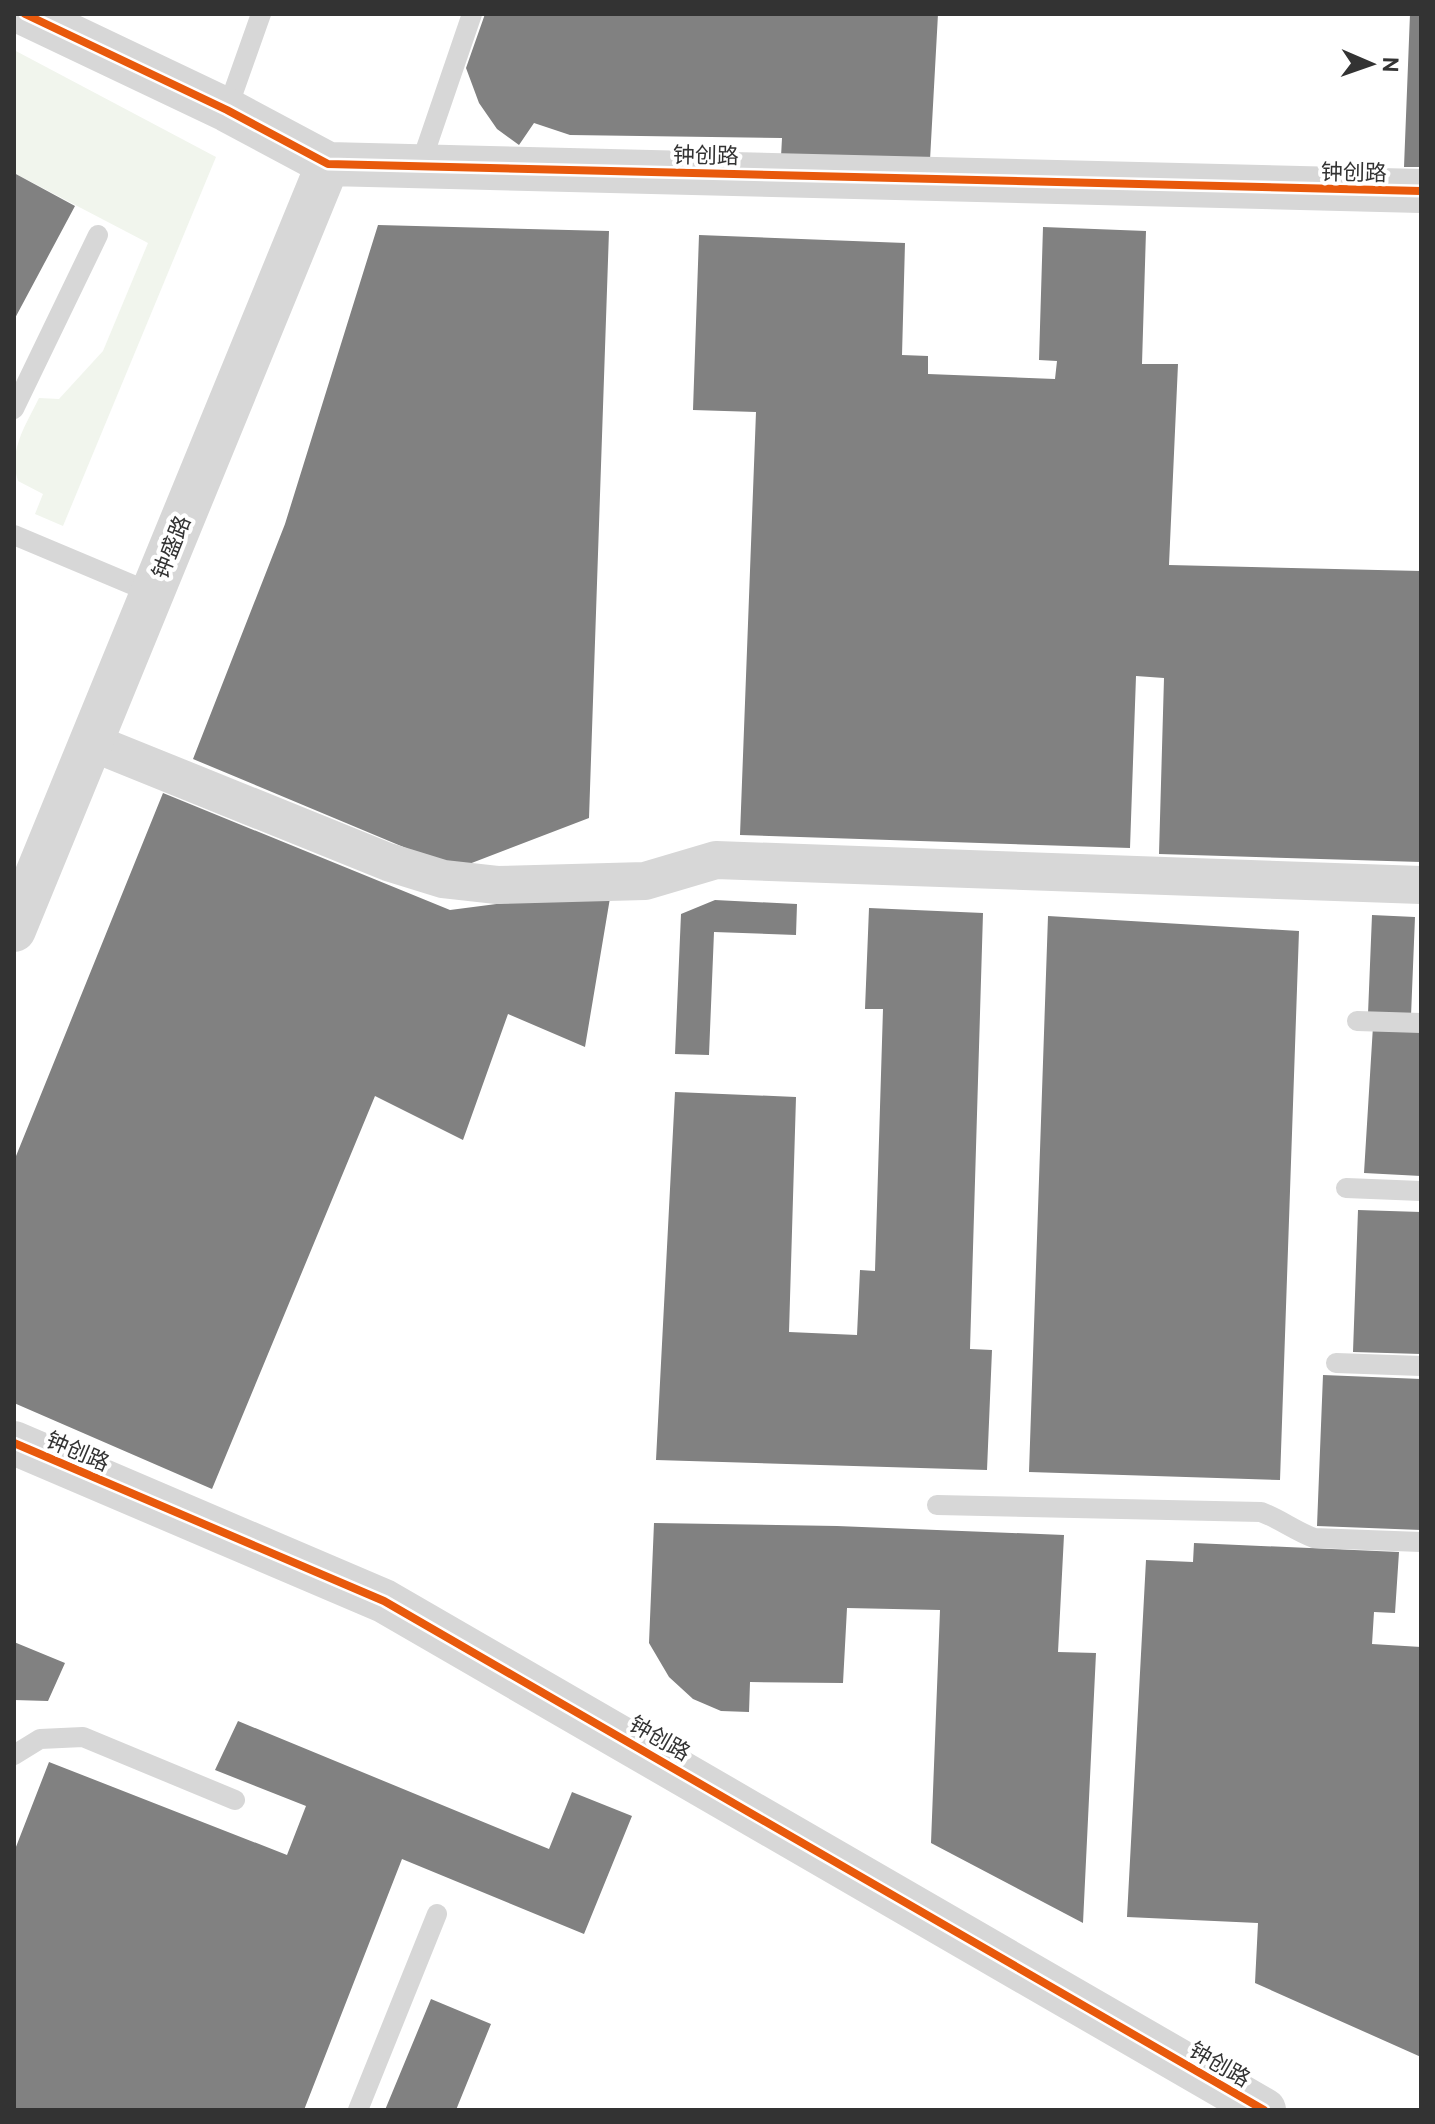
<svg xmlns="http://www.w3.org/2000/svg" width="1435" height="2124" font-family="Overpass,'Noto Sans SC',sans-serif">
	<style>
		.green { fill: #f1f5ed }
		.building { fill: #818181 }
		.lines { fill: none; stroke-linecap: round; stroke-linejoin: round }
		.service { stroke: #d7d7d7; stroke-width: 20 }
		.minor { stroke: #d7d7d7; stroke-width: 38 }
		.tertiary { stroke: #d7d7d7; stroke-width: 44 }
		.cycleway-casing { stroke: #fff; stroke-width: 13 }
		.cycleway { stroke: #e8590c; stroke-width: 8 }
		.labels { text-anchor: middle; stroke-width: 8; stroke-linejoin: round; paint-order: stroke }
		.street-label { font-size: 22px; fill: #333; stroke: #fff }
	</style>
	<rect width="100%" height="100%" fill="#fff"/>
	<path class="green" d="M14,50L216,157L63,526L35,514L43,494L18,481C8,450 26,425 39,398L59,399L103,351L148,243L14,173Z"/>
	<path class="building" d="M485,14H938L930,160L781,157L782,138L570,135L534,123L519,145L497,129L479,103L466,68Z
		M1410,14H1421V167H1404Z
		M14,173L75,206L14,320Z
		M378,225L609,231L589,818L456,869L193,759L285,524Z
		M1043,227L1146,231L1142,364H1178L1169,565L1421,571V862L1159,854L1164,678L1136,676L1130,848L740,835L756,412L693,410L699,235L905,243L902,355L928,356V374L1055,379L1057,361L1039,360Z
		M163,793L450,910L605,890L610,898L585,1047L508,1014L463,1140L375,1096L212,1489L14,1403V1161Z
		M715,900L797,904L796,935L714,932L709,1055L675,1054L681,914Z
		M869,908L983,913L970,1349L992,1350L987,1470L656,1460L675,1092L796,1097L789,1332L857,1335L860,1270L875,1271L883,1009H865Z
		M1372,915L1415,917L1411,1016L1368,1014Z
		M1048,916L1299,931L1280,1480L1029,1472Z
		M1373,1026L1421,1029V1176L1364,1173Z
		M1358,1210L1421,1212V1354L1353,1352Z
		M1323,1375L1421,1379V1530L1317,1526Z
		M654,1523L837,1526L1064,1535L1058,1652L1096,1653L1083,1923L931,1843L940,1610L847,1608L843,1683L750,1682L749,1712L721,1711L693,1699L669,1677L649,1643Z
		M1194,1543L1399,1552L1395,1613L1374,1612L1372,1644L1421,1647V2057L1255,1983L1258,1923L1127,1917L1146,1560L1193,1562Z
		M14,1642L65,1663L48,1701L14,1700Z
		M238,1721L549,1849L572,1792L632,1816L584,1934L402,1859L304,2110H14V1852L49,1762L287,1855L306,1806L215,1770Z
		M431,1999L491,2024L456,2110H385Z"/>
	<g class="lines">
		<path class="service" d="M227,110L261,14
			M420,166L472,14
			M14,409L98,235
			M14,535L152,593
			M1357,1021L1421,1023
			M1346,1188L1421,1191
			M1336,1363L1421,1366
			M937,1505L1261,1512C1280,1519 1295,1531 1314,1538L1421,1542
			M14,1755L40,1739L83,1737L235,1800
			M358,2110L437,1914"/>
		<path class="minor" d="M91,742L388,862L443,879L497,885L645,881L716,860L1421,885"/>
		<path class="tertiary" d="M25,14L227,110L328,164L1421,191
			M14,930L328,164
			M14,1443L384,1601L1264,2110"/>
		<g class="cycleway-casing">
			<path id="cycleway" d="M25,14L227,110L328,164L1421,191
				M14,1443L384,1601L1264,2110"/>
		</g>
		<use href="#cycleway" class="cycleway"/>
	</g>
	<g class="labels">
		<g class="street-label">
			<text transform="translate(706 155) rotate(1)" y="8">钟创路</text>
			<text transform="translate(1354 172) rotate(1)" y="8">钟创路</text>
			<text transform="translate(171 547) rotate(-68)" y="8">钟盛路</text>
			<text transform="translate(78 1451) rotate(23)" y="8">钟创路</text>
			<text transform="translate(660 1738) rotate(30)" y="8">钟创路</text>
			<text transform="translate(1220 2064) rotate(30)" y="8">钟创路</text>
		</g>
	</g>
	<rect width="1435" height="2124" fill="none" stroke="#333333" stroke-width="32"/>
	<g transform="translate(1371 64) rotate(92)" stroke="#ffffff" stroke-width="6" paint-order="stroke">
	<path d="M0-6L14 30L0 20L-14 30Z" fill="#333333"/>
	<text y="-12" font-size="22" font-weight="bold" text-anchor="middle" fill="#333333">N</text>
	</g>
</svg>
